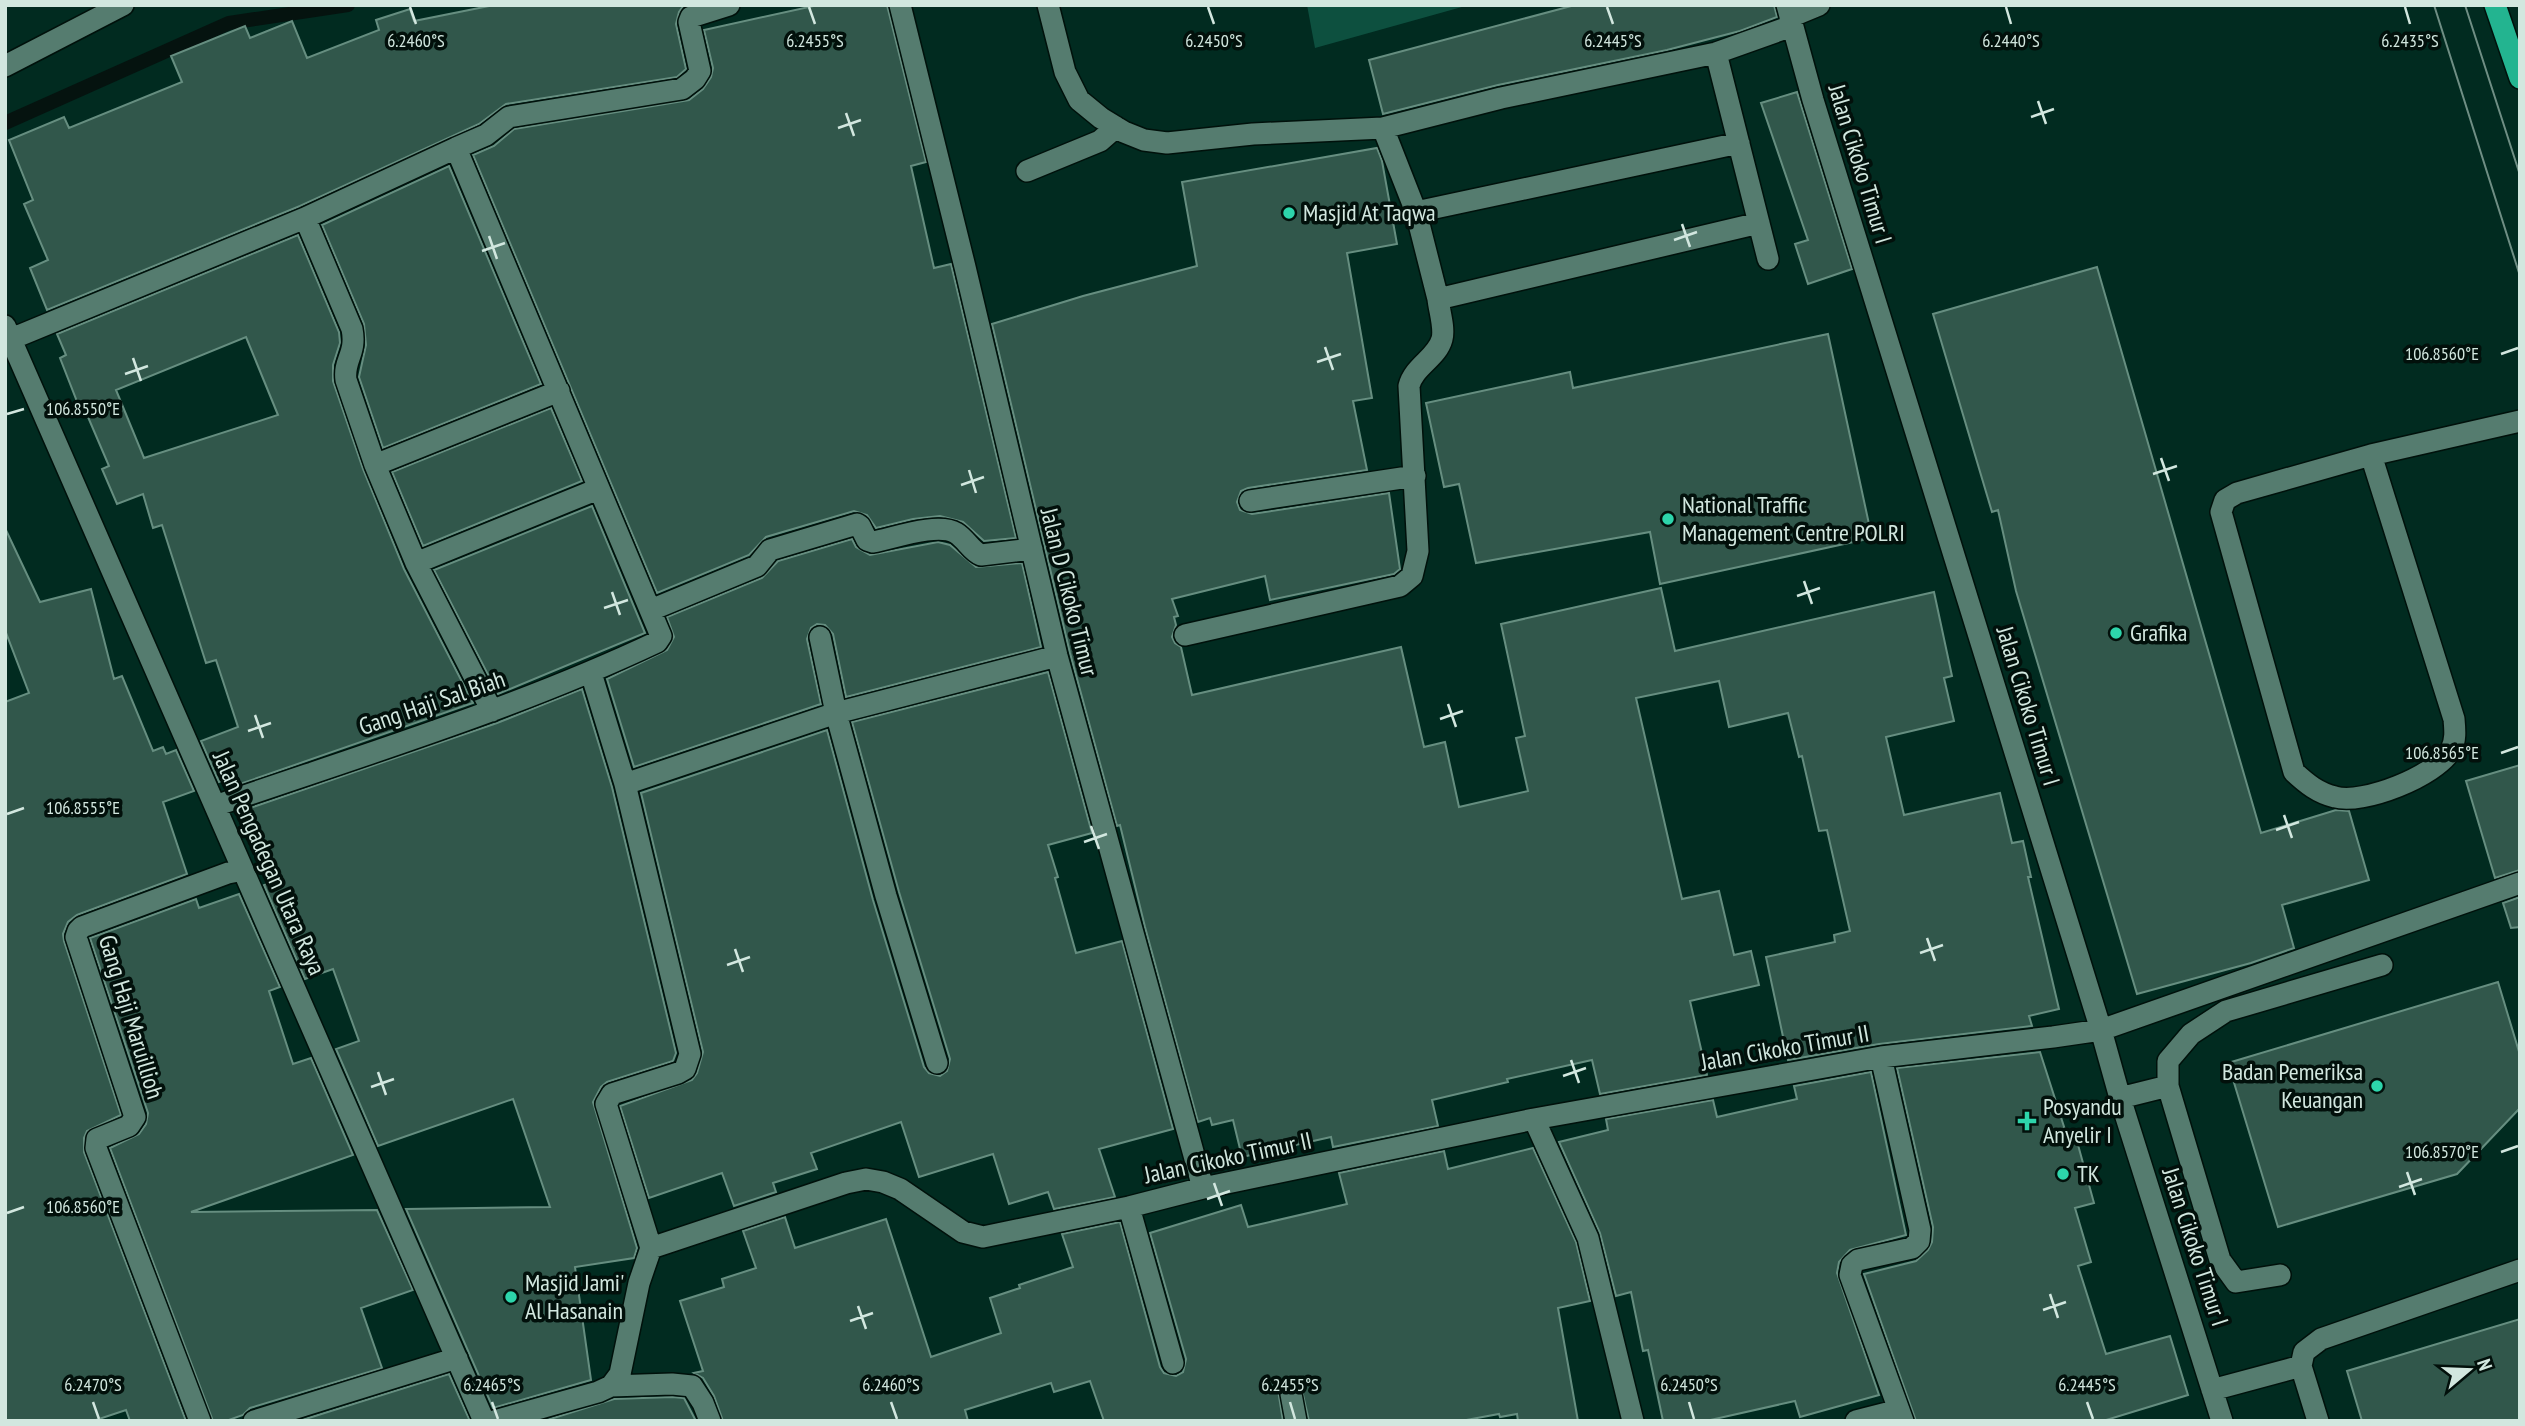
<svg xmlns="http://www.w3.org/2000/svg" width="2525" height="1426" font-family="'PT Sans Narrow',sans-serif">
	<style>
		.green { fill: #0d503f }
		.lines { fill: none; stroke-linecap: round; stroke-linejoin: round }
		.stream { stroke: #05130f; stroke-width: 14 }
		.building { fill: #31574b; stroke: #668e80; stroke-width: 2; fill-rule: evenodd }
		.minor-casing { stroke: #00110b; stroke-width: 24 }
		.highway-casing { stroke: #00110b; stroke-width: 24 }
		.minor { stroke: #557c6f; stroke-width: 21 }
		.highway { stroke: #23b490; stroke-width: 21 }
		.tram { stroke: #6f8e84; stroke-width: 2 }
		.ticks { fill: none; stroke: #d2e7df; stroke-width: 2.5 }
		.poi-dot { fill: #2dd5ab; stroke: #02100b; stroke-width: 2.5 }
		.labels { text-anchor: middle; stroke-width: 7; stroke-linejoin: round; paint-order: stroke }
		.street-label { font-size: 24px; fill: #d2e7df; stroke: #02100b }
		.poi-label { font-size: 24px; fill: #d2e7df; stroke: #02100b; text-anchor: start }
		.ticks-label { font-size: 18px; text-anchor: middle; fill: #d2e7df; stroke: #02100b; stroke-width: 7; stroke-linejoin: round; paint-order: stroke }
	</style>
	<rect width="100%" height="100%" fill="#012b20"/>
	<path class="green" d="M1307,5H1469L1315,48Z"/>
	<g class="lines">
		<path class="stream" d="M5,123L229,23L348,5"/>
	</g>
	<path class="building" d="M494,5H684L679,12L676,24L686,69L677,77L506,104L479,124L300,206L47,310L30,268L48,260L24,204L33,200L9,140L64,117L69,128L182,82L171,56L245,26L250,38L292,21L307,58L379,30L376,20L410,9L414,21Z
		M818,5H887L926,162L911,166L934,268L951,264L1016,538L984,541L963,522L940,516L913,519L876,528L867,515L854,511L766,537L749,555L657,593L473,155L494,146L514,129L689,100L703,89L711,77L713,68L704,30Z
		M1575,5H1774L1777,17L1740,31L1667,50L1498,85L1383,114L1369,60Z
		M1797,92L1852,269L1808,284L1795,244L1808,240L1761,103Z
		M1377,148L1382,161L1397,244L1347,253L1372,398L1353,401L1367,470L1248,488L1241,491L1237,502L1240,510L1252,514L1389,493L1400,569L1394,574L1270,600L1265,576L1172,599L1178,616L1174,617L1176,625L1172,637L1175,643L1181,647L1192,695L1401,647L1424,747L1445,742L1459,807L1528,791L1516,738L1525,736L1501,624L1661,588L1675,651L1934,592L1952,676L1944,678L1954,721L1886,737L1904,815L2000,793L2012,843L2023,841L2031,877H2028L2059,1009L2029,1016L2032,1026L1879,1044L1788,1060L1766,957L1835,942L1834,935L1850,931L1827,830L1819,831L1802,756L1799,757L1788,713L1729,727L1719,681L1636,698L1682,899L1719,891L1734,955L1751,951L1759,985L1690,1001L1707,1075L1600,1094L1592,1060L1507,1079L1508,1082L1432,1100L1438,1126L1333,1147L1331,1137L1242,1157L1233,1120L1212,1125L1210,1118L1198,1122L1145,927L1120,825L1117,826L1070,653L992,324L1083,296L1197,266L1182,182Z
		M449,166L541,384L383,448L359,377L366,345L364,324L322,225Z
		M298,235L339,332L340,343L333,365V381L363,469L404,569L473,703L240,784L236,776L219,782L201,741L238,727L216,660L206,663L162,525L153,528L143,494L117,504L102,469L109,466L82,403L78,404L60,358L66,355L57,334ZM246,337L278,415L144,458L116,390Z
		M2097,267L2261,833L2336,810L2349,811L2369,880L2282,905L2294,948L2251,963L2137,994L2016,591L1998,510L1992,512L1933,314Z
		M1828,334L1872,538L1660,584L1650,532L1476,563L1459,484L1444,487L1426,403L1570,372L1573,388Z
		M551,408L582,481L423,546L392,472Z
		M592,506L645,633L498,694L434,570Z
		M5,528L40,602L91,589L114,679L122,676L153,751L163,747L166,754L176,750L194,791L163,802L187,874L77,915L68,922L63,934L64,941L121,1115L87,1131L84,1138V1152L186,1421H130L126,1410L93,1421H5V702L29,693L5,630Z
		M852,539L856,547L870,555L938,542L950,545L976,567L1022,563L1041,647L846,697L833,634L825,625L817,624L811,628L807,639L821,704L634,767L607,679L667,650L674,637L667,617L762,578L778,561Z
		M1048,672L1092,833L1048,845L1058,877L1055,878L1076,953L1122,941L1173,1129L1099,1149L1115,1197L1054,1209L1048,1192L1009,1204L993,1154L919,1177L901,1122L811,1153L817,1169L773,1183L776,1192L734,1206L722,1173L649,1198L620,1106L692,1080L697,1073L703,1052L641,793L827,730L873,900L924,1067L929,1073L940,1076L947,1071L950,1059L899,892L852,722Z
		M582,689L612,787L676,1053L673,1061L607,1082L601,1087L593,1102L637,1248L634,1258L575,1267L591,1380L493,1408L406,1209L550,1207L513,1099L378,1146L336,1049L359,1041L333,969L305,979L264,885L282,879L250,808L497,723Z
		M2520,765V870L2495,878L2466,781Z
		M239,894L280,987L269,991L293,1064L311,1058L353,1155L191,1212L377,1210L413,1290L361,1308L382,1368L250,1408L243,1415L226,1421H213L110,1148L139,1134L146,1124L148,1113L90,938L196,899L199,908Z
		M2520,897V927L2511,928L2503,903Z
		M2498,982L2520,1055V1108L2457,1174L2278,1227L2228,1063Z
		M2040,1052L2067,1136L2075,1134L2094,1203L2075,1208L2091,1262L2078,1266L2106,1354L2170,1336L2188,1395L2103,1421H1916L1864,1274L1916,1261L1928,1250L1932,1242L1933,1227L1897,1068Z
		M1871,1072L1906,1235L1850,1250L1839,1262L1837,1273L1879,1395L1800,1417L1795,1401L1706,1421H1663L1648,1350L1643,1351L1631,1292L1616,1296L1600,1233L1559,1142L1608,1130L1606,1119L1713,1100L1717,1117L1797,1099L1794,1086Z
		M1533,1148L1576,1242L1590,1301L1558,1308L1578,1421H1518L1517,1414L1500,1417L1499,1414L1461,1421H1309L1301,1386L1289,1381L1283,1384L1278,1390L1283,1421H1104L1090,1381L1054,1392L1051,1383L965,1410L968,1421H723L714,1396L703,1378L694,1373L703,1371L680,1301L724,1287L722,1279L756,1268L743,1231L785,1217L795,1248L886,1219L931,1357L1001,1333L990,1298L1020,1288L1019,1285L1073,1267L1062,1234L1120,1222L1160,1367L1164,1373L1176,1376L1183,1372L1186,1359L1150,1233L1241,1205L1248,1227L1347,1204L1339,1173L1444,1151L1448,1169Z
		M2520,1319V1421H2362L2347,1371Z
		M449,1374L470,1421H299Z
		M672,1397L684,1398L696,1421H544L614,1399Z"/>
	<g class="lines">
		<g class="minor-casing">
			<path id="minor" d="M900,5L965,267L1057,656L1203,1188
				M1048,5L1065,72L1079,100L1101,118L1124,132L1144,140L1167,143L1253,134L1383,128L1501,98L1716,53L1792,26
				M1787,5L1813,100L2101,1030L2120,1098L2222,1421
				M1790,17L1819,5
				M1716,53L1768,259
				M5,66L123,5
				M1383,128L1416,212L1438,299L1759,223
				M456,148L486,135L509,117L682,89L695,79L700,71L689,22L691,17L729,5
				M1027,171L1100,141L1116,127
				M1416,212L1739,143
				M305,218L352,329C357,354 343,360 346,380L375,465L416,563L492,711
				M5,326L484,1421
				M11,339L305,218L456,148L661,636L657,642C515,709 363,755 215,806
				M2371,455L2454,719C2455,730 2456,740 2451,750C2436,776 2363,805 2335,797C2318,793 2307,784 2294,772L2221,512L2225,500L2237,493L2371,455L2520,421
				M375,465L559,391
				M1250,501L1415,476
				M416,563L598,489
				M651,610L757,566L770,550L857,524L860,526L867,540L873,542C894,538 938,522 956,533C966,539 971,551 981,555L1032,549
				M1185,635L1400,586L1412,576L1418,551L1409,386C1414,366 1437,358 1442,339C1445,328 1439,310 1438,299
				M820,637L836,713L886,896L937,1063
				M591,673L625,784L690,1054L685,1069L678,1073L612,1094L606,1104L651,1248
				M625,784L836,713L1057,656
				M1881,1057L1920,1230L1919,1241L1912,1248L1858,1260L1852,1265L1850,1275L1903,1421
				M2120,1098L2168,1086
				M1534,1119L1588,1238L1633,1421
				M1129,1207L1173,1363
				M2280,1275L2236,1282L2220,1260L2168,1086V1061L2191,1034L2226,1011L2382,965
				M611,1386L672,1384L692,1386L703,1403L710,1421
				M2212,1390L2301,1366
				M1291,1394L1296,1421
				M200,1421L96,1148L97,1139L129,1126L135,1117L76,937L78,931L82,927L228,873L243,870
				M254,1421L457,1358
				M494,1421L598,1392L611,1386L620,1374L639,1283L651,1248L846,1183L866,1179L883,1182L900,1189L963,1232L983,1237L1129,1207L1203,1188L1534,1119L1881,1057L2053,1037L2101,1030L2520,883
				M1856,1421L1899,1410
				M2318,1421L2301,1366L2304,1352L2321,1339L2520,1270"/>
		</g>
		<g class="highway-casing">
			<path id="highway" d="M2495,5L2520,78"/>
		</g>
		<use href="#minor" class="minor"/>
		<use href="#highway" class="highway"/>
		<path class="tram" d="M2434,5L2520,276
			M2465,5L2520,175"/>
	</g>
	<path class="ticks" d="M410,7L416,24M809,7L815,24M1208,7L1214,24M1607,7L1613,24M2006,7L2011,24M2405,7L2410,24M2038,101L2046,124M846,113L854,136M2031,117L2054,109M838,128L861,120M1682,224L1690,247M489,236L497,259M1674,240L1697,232M482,251L505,243M1325,347L1333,370M2501,354L2518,348M133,358L141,381M1317,362L1341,354M125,374L148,366M7,414L24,409M2161,458L2169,481M969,470L976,493M2153,474L2177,466M961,485L984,477M1804,581L1812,604M612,592L620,615M1797,596L1820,588M604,608L628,600M1448,704L1456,727M255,715L263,738M1440,719L1463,711M248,731L271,723M2501,753L2518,747M7,814L24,808M2284,815L2292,838M1091,826L1099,849M2276,830L2299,822M1084,842L1107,834M1927,938L1935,961M735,949L743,972M1920,953L1943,945M727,965L750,957M1571,1060L1579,1083M378,1072L386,1095M1563,1076L1586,1068M371,1087L394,1079M2501,1152L2518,1146M2407,1172L2415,1195M1214,1183L1222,1206M2399,1187L2422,1179M1207,1199L1230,1191M7,1213L24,1207M2050,1294L2058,1318M858,1306L866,1329M2043,1310L2066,1302M850,1321L873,1313M93,1402L99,1419M492,1402L498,1419M891,1402L897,1419M1290,1402L1295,1419M1689,1402L1694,1419M2087,1402L2093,1419"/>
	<g class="poi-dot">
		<circle cx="1289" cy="213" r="7"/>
		<circle cx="1668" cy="519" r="7"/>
		<circle cx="2116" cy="633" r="7"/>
		<circle cx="2377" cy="1086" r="7"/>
		<path d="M2023.5 1110.5h7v7h7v7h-7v7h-7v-7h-7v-7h7z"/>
		<circle cx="2063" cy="1174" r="7"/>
		<circle cx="511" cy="1297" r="7"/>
	</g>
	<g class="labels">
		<g class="street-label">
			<text transform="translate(1860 164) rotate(73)" y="8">Jalan Cikoko Timur I</text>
			<text transform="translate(1069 592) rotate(76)" y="8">Jalan D Cikoko Timur</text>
			<text transform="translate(432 703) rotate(-19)" y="8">Gang Haji Sal Biah</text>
			<text transform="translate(2028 706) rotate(73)" y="8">Jalan Cikoko Timur I</text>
			<text transform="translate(269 863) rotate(66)" y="8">Jalan Pengadegan Utara Raya</text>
			<text transform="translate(131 1017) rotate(73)" y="8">Gang Haji Maruillioh</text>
			<text transform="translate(1785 1048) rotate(-10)" y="8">Jalan Cikoko Timur II</text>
			<text transform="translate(1228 1158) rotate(-12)" y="8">Jalan Cikoko Timur II</text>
			<text transform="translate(2195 1247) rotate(72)" y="8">Jalan Cikoko Timur I</text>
		</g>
		<g class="poi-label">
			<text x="1303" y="221">Masjid At Taqwa</text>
			<text x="1682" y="513">National Traffic<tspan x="1682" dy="28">Management Centre POLRI</tspan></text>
			<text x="2130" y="641">Grafika</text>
			<text x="2363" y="1080" text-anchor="end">Badan Pemeriksa<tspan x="2363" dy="28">Keuangan</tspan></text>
			<text x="2043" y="1115">Posyandu<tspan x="2043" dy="28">Anyelir I</tspan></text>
			<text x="2077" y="1182">TK</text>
			<text x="525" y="1291">Masjid Jami'<tspan x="525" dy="28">Al Hasanain</tspan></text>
		</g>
	</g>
	<g class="ticks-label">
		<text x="416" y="47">6.2460°S</text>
		<text x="815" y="47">6.2455°S</text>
		<text x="1214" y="47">6.2450°S</text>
		<text x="2011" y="47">6.2440°S</text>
		<text x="2410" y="47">6.2435°S</text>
		<text x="1613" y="47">6.2445°S</text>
		<text x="2442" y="360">106.8560°E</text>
		<text x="83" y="415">106.8550°E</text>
		<text x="2442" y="759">106.8565°E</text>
		<text x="83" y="814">106.8555°E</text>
		<text x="2442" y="1158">106.8570°E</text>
		<text x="83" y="1213">106.8560°E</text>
		<text x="93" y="1391">6.2470°S</text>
		<text x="492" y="1391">6.2465°S</text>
		<text x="891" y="1391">6.2460°S</text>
		<text x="1290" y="1391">6.2455°S</text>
		<text x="1689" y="1391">6.2450°S</text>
		<text x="2087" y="1391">6.2445°S</text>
	</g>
	<rect width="2525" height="1426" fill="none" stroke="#d2e7df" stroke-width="14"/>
	<g transform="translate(2469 1370) rotate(71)" stroke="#02100b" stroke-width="5" paint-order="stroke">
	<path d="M0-5L12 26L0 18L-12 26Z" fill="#d2e7df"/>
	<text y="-10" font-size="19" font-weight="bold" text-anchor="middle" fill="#d2e7df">N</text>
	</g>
</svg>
